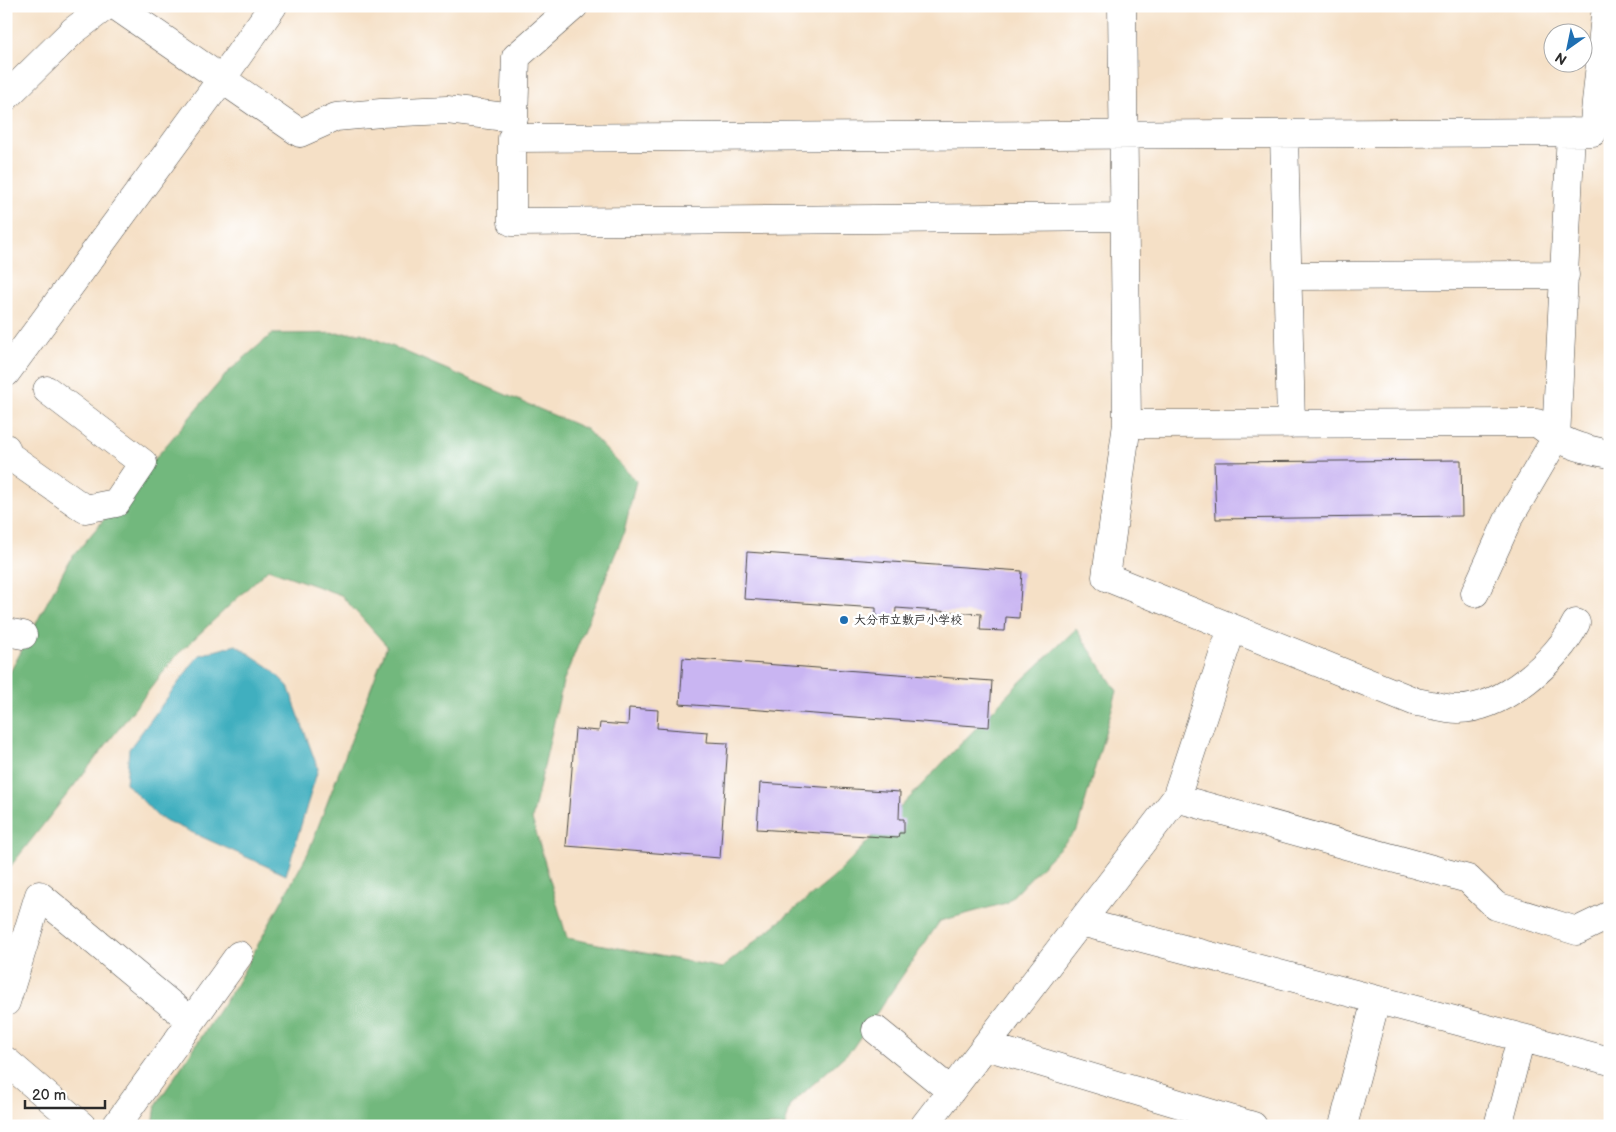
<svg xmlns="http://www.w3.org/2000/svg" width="1616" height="1132" font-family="'Balsamiq Sans','Klee One',sans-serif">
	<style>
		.forest { fill: #72b87d; stroke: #4e7254 }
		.water { fill: #41afbf; stroke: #366d75 }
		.building { fill: #c9b5f2 }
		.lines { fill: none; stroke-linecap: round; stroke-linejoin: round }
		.minor-casing { stroke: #494642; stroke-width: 29 }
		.minor { stroke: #fff; stroke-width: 28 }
		.poi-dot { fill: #1f6fb2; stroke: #fff; stroke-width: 2 }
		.labels { text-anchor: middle; stroke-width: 5; stroke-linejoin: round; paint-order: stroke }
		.poi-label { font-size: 12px; font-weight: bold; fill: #2b2b2b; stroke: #fff; text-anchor: start }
	</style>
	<rect width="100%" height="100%" fill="#fff"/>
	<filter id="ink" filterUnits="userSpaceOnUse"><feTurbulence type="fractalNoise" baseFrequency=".02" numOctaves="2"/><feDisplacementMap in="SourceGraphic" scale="10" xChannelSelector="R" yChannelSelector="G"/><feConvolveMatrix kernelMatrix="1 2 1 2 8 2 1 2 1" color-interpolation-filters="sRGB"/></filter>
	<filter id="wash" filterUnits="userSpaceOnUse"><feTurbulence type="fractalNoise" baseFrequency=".0096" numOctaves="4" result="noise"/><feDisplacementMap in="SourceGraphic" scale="20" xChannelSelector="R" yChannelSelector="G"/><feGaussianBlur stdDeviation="1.12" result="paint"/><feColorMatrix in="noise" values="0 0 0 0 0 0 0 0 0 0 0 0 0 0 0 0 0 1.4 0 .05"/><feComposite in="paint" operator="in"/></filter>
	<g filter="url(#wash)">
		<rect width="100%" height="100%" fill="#f5e0c6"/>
		<path class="forest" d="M361,333L586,429L636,481L623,535L563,682L532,819L567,938L722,968L832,879L1016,686L1076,629L1117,691L1077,830L1006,903L940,921L852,1049L791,1104L785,1126H153L156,1105L236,985L308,853L387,646L341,595L268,569L176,656L6,872V680L69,561L228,372L272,334Z"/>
		<path class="water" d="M236,645L269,667L288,686L318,769L286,875L158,817L126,783L129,749L199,655Z"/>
		<g id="blocks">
			<path class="building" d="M1461,460L1462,516L1216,519L1214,462Z
				M747,552L1022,571L1019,618L1006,617L1005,631L980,630L981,614L896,608L895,620L876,618V608L744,599Z
				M683,658L992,681L989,727L680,704Z
				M629,708L658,710L657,728L708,732L707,742L728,743L720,858L566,846L575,729L599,731L600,723L628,725Z
				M760,783L900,792L899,819H904V833H899L898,838L757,829Z"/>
		</g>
	</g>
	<g filter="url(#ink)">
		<use href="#blocks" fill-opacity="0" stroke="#494642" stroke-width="1"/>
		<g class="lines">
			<g class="minor-casing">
				<path id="minor" d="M116,6L300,133L336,117L381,113L447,110L514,118L516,57L574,6
					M1122,6L1127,424L1106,577L1416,702C1430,704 1445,709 1458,709C1503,709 1557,661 1576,623
					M6,97L73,31L106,6
					M1284,134L1291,424
					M1124,217L512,222V138L1593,132L1606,6
					M1288,276L1565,275
					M6,373L221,80L273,6
					M1127,424L1537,423C1563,443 1576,448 1610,454
					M6,448L8,455L85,509L116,503L143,463L47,390
					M1475,593L1509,518L1556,438L1571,132
					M6,632L23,635
					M1176,798L1468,879L1496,906L1577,931L1610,915
					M1081,922L1610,1061
					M6,1002L39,895L191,1021
					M876,1030L951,1091
					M986,1046L1253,1126
					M6,1061L82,1126
					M116,1126L239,955
					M924,1126L1176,798L1232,628
					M1343,1126L1376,1000
					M1498,1126L1521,1038"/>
			</g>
			<use href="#minor" class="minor"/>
		</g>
	</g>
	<circle class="poi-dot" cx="844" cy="620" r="5"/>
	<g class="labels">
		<g class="poi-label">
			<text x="854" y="624">大分市立敷戸小学校</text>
		</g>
	</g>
	<rect width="1616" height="1132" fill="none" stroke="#fff" stroke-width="25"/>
	<g transform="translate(1568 48) rotate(213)"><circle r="24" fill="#ffffff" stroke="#aaaaaa"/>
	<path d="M0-4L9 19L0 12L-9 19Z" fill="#1f6fb2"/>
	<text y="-8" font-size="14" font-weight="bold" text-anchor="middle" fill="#2b2b2b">N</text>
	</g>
	<path d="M25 1100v8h80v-8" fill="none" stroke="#2b2b2b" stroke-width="2.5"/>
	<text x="32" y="1100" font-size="15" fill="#2b2b2b" stroke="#ffffff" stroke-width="4" paint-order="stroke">20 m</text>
</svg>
